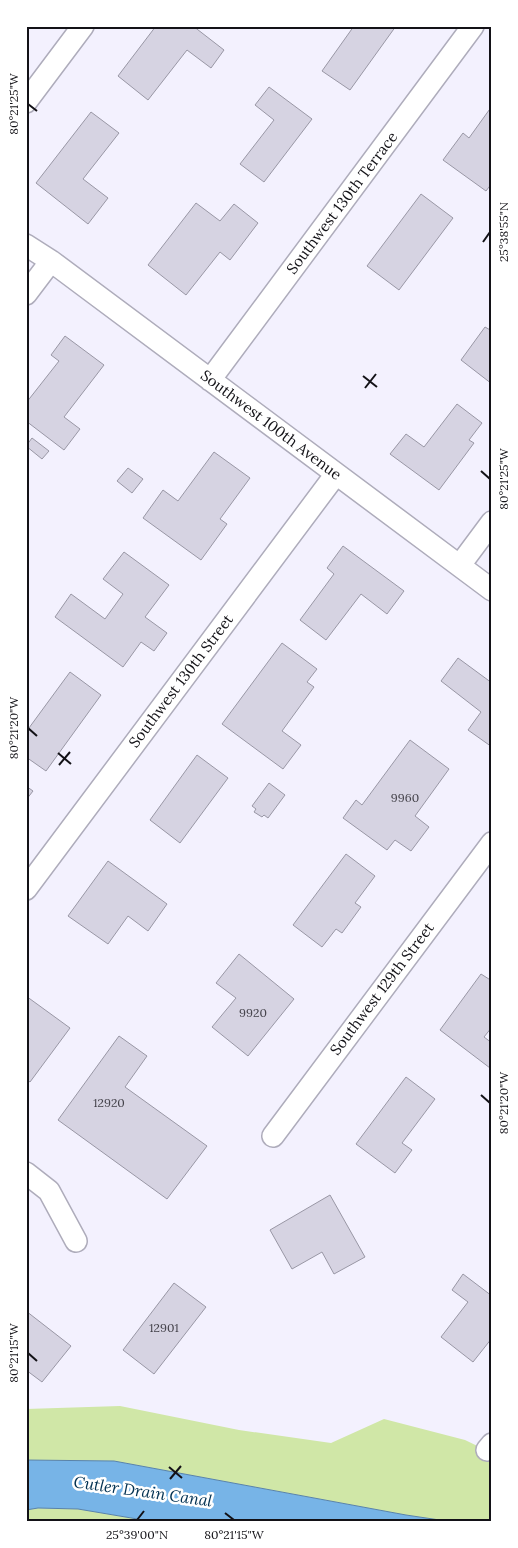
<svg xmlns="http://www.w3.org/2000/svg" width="518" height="1548" font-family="Lora,serif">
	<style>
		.green { fill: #d0e7a7 }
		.water { fill: #77b4e7; stroke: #5983a9 }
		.building { fill: #d6d3e2; stroke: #9997a5 }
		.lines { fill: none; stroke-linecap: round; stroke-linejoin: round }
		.street-casing { stroke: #aeacbb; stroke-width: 24 }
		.street { stroke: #fff; stroke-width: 21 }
		.ticks { fill: none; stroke: #131217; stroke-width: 2 }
		.labels { text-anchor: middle; stroke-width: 5; stroke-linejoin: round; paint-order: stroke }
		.number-label { font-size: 12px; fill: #44424a }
		.street-label { font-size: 15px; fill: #131217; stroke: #fff }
		.water-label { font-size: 16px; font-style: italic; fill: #003051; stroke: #fff }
		.neatline { fill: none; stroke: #131217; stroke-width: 2 }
		.ticks-label { font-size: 12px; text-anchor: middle; fill: #131217 }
	</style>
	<rect width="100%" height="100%" fill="#f3f1fe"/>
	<path class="green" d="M120,1406L239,1430L331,1443L384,1419L465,1440L492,1453V1522H453L406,1515L114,1461L26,1460V1409Z
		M38,1508L78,1509L155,1522H26V1510Z"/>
	<path class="water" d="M26,1460L114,1461L406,1515L453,1522H155L78,1509L38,1508L26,1510Z"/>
	<path class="building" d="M156,26H193L224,50L211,68L187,50L148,100L118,76Z
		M354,26H396L350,90L322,71Z
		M269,87L312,119L264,182L240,164L274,120L255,105Z
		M492,106V183L486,191L443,160L463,133L469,138Z
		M91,112L119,133L83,179L108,198L88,224L36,183Z
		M421,194L453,218L399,290L367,266Z
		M196,203L220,221L234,204L258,223L230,260L220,252L186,295L148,265Z
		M485,327L492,331V384L461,360Z
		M65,336L104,365L64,417L80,429L64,450L26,421V403L59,361L51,355Z
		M457,404L482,423L469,440L474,443L439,490L390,454L406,434L424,447Z
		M32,438L49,451L42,459L26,446Z
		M214,452L250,478L220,519L227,524L201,560L143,518L163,490L178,501Z
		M128,468L143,479L132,493L117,481Z
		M343,546L404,591L387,614L361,594L326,640L300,620L334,574L327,568Z
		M124,552L169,585L145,617L167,633L154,651L141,642L123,667L55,617L71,594L105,619L123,594L103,579Z
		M282,643L317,669L307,682L314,687L282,731L301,745L283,769L222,724Z
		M458,658L492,683V747L468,730L481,712L441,681Z
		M70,672L101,695L46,771L26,757V732Z
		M410,740L449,769L415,816L429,827L411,851L395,840L387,850L343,818L356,800L362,805Z
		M197,755L228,778L180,843L150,820Z
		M269,783L285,795L268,818L264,815L262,817L254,812L256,809L252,806Z
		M26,786L33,791L26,800Z
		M346,854L375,876L355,903L361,907L342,933L336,929L322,947L293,925Z
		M108,861L167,904L148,931L128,916L108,944L68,916Z
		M239,954L294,999L248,1056L212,1027L236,998L216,983Z
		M481,974L492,981V1027L484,1037L492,1043V1066L490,1068L440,1030Z
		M26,996L70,1028L30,1082L26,1079Z
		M119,1036L147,1056L125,1087L207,1146L167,1199L58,1120Z
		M406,1077L435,1099L402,1143L412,1150L395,1173L356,1144Z
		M330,1195L365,1257L334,1274L322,1252L292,1269L270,1230Z
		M463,1274L492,1296V1338L473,1362L441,1337L468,1302L452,1290Z
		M174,1283L206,1307L154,1374L123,1350Z
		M26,1311L71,1346L42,1382L26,1370Z"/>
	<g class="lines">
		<g class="street-casing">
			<path id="street" d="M26,102L83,26
				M26,245L51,261L492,590
				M26,294L51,261
				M210,380L473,26
				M460,565L492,522
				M26,889L336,474
				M273,1136L492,843
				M26,1173L49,1191L76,1241
				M487,1450L492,1444"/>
		</g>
		<use href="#street" class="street"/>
	</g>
	<path class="ticks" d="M28,104L37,111M483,242L490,232M363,376L377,387M365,388L376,374M481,471L490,479M28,728L37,736M58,753L71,764M59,765L70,752M481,1095L490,1103M28,1353L37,1361M169,1467L182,1478M170,1479L181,1466M225,1513L234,1520M137,1520L144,1511"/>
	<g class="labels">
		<g class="number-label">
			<text x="405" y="802">9960</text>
			<text x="253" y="1017">9920</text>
			<text x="109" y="1107">12920</text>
			<text x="164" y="1332">12901</text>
		</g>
		<g class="street-label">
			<text transform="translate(342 203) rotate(-53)" y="5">Southwest 130th Terrace</text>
			<text transform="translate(271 425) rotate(37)" y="5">Southwest 100th Avenue</text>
			<text transform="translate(181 681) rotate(-53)" y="5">Southwest 130th Street</text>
			<text transform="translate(382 989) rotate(-53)" y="5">Southwest 129th Street</text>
		</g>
		<g class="water-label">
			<text transform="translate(143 1491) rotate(8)" y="6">Cutler Drain Canal</text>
		</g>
	</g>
	<rect width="518" height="1548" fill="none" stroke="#ffffff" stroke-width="55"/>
	<rect x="28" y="28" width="462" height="1492" class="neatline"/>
	<g class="ticks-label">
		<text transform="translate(14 104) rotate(-90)" y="4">80°21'25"W</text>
		<text transform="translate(504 232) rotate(-90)" y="4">25°38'55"N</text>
		<text transform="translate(504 479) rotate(-90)" y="4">80°21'25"W</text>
		<text transform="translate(14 728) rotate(-90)" y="4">80°21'20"W</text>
		<text transform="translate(504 1103) rotate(-90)" y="4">80°21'20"W</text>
		<text transform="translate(14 1353) rotate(-90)" y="4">80°21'15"W</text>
		<text x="137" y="1539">25°39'00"N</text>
		<text x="234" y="1539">80°21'15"W</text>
	</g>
</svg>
